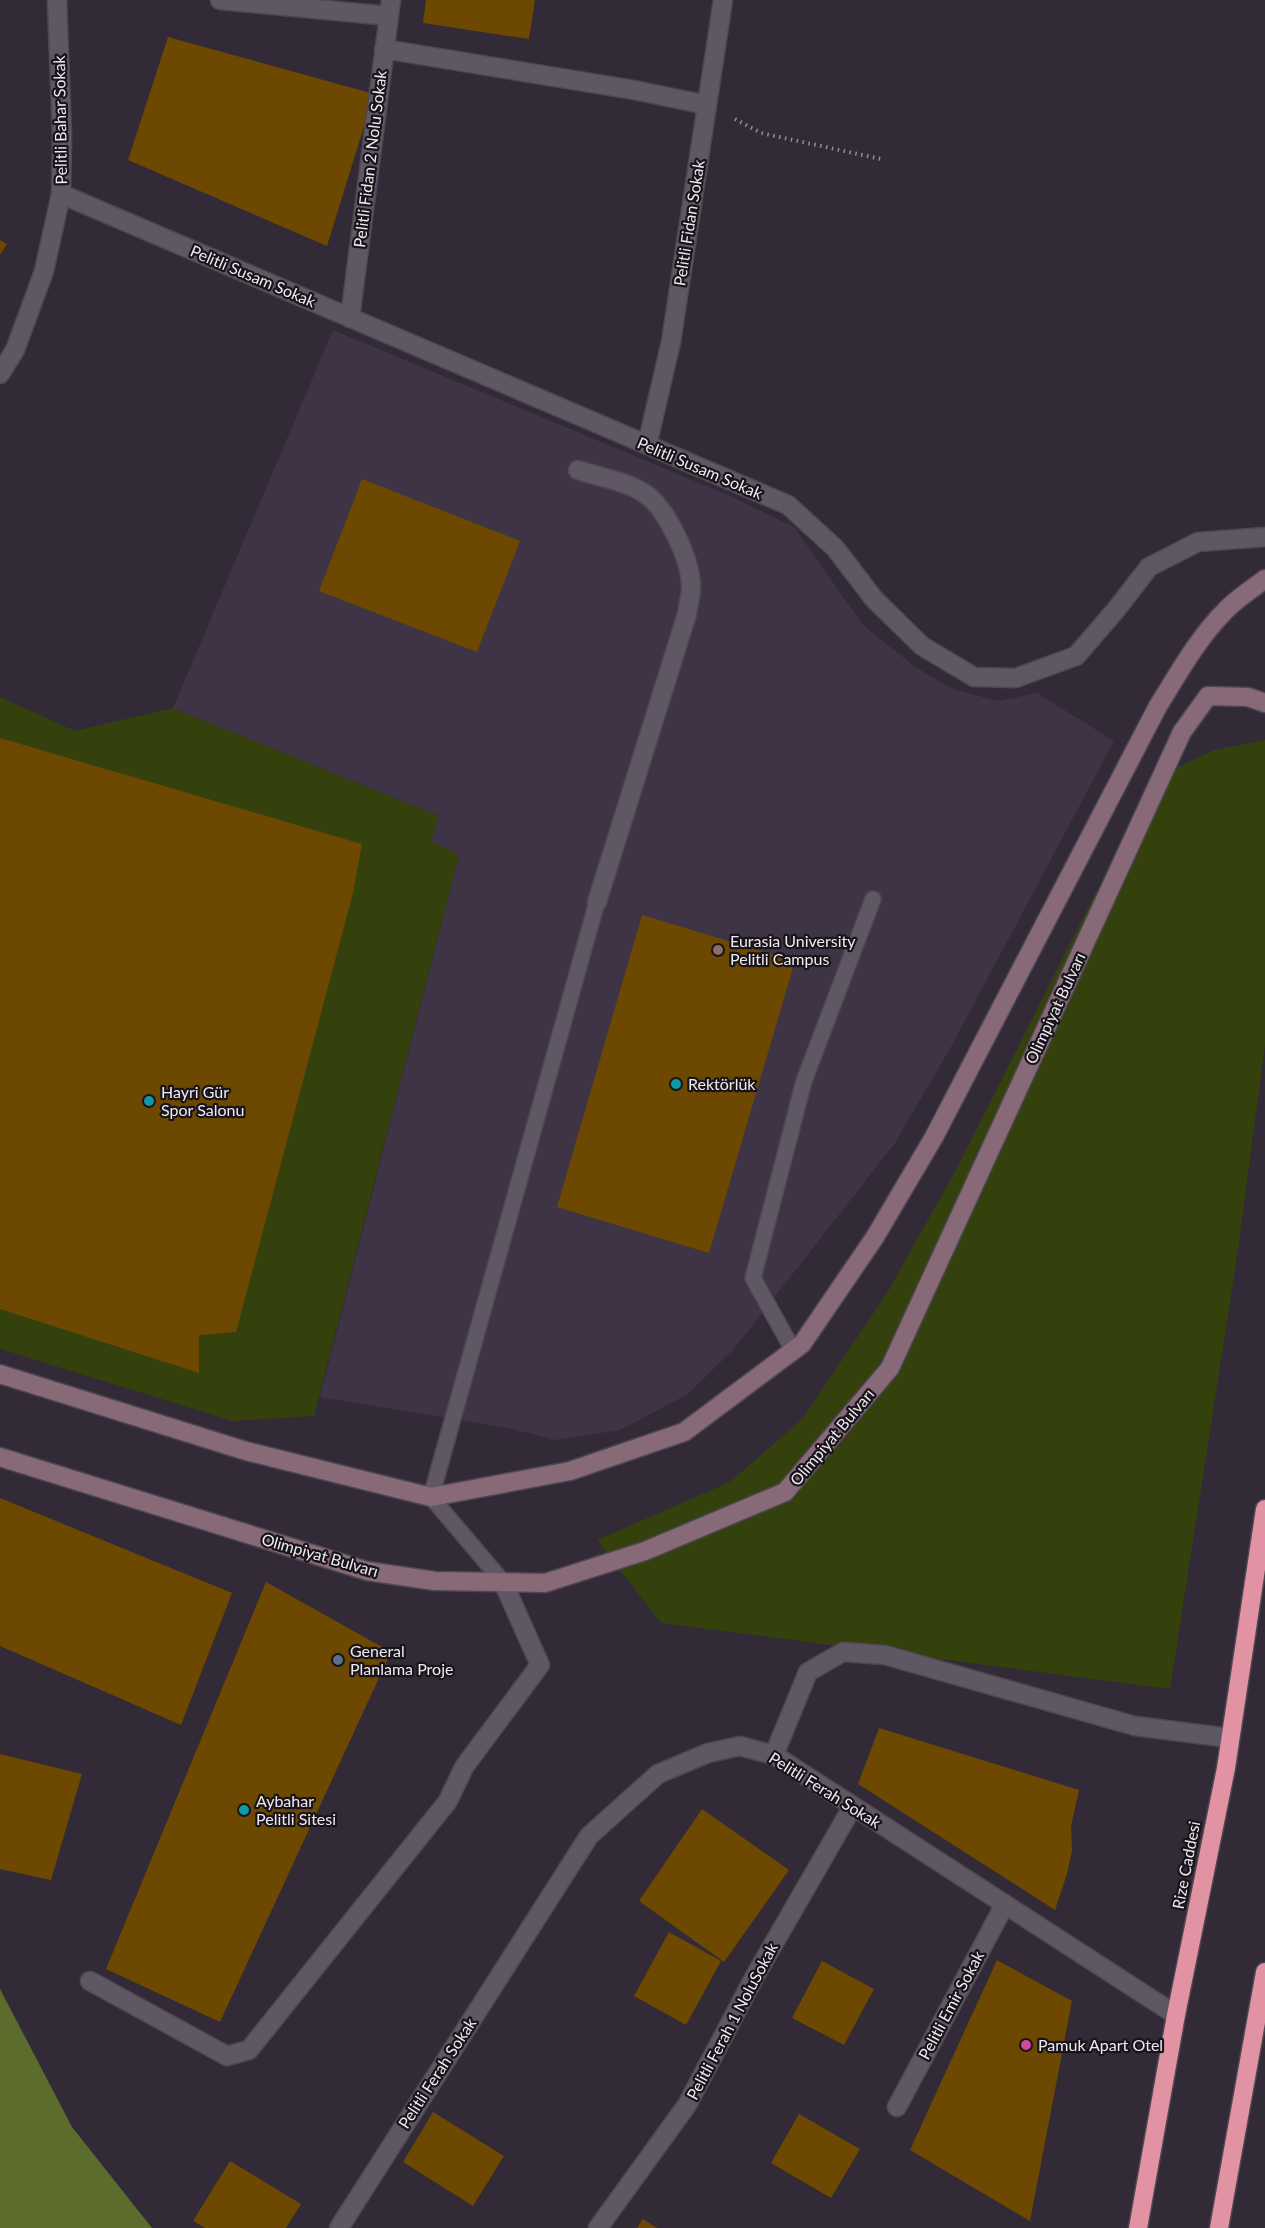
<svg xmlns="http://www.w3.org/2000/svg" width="1265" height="2228" font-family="Lato,sans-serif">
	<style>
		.built { fill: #3f3446 }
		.green { fill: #34410c }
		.forest { fill: #5b6c2c }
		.building { fill: #6c4800 }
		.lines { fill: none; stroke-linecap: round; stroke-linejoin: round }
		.lane-casing { stroke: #4d4751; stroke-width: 18 }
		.street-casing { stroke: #4d4751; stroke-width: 21 }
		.secondary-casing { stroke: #4d4751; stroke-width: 21 }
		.highway-casing { stroke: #4d4751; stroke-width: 21 }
		.path { stroke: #948e98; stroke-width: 4; stroke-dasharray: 1.5 4.5; stroke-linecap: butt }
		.lane { stroke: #605765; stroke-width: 15 }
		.street { stroke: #605765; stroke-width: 18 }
		.secondary { stroke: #876978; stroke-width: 18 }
		.highway { stroke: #e193a3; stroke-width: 18 }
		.education-dot { fill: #8d6e63; stroke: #18141a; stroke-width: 2 }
		.culture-dot { fill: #0f9aa8; stroke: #18141a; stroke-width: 2 }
		.service-dot { fill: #5c6f8a; stroke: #18141a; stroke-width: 2 }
		.hotel-dot { fill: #d1479c; stroke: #18141a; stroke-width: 2 }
		.labels { text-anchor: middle; stroke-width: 4.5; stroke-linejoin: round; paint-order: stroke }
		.street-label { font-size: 16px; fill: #efeaf2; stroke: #18141a }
		.poi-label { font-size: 16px; fill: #efeaf2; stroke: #18141a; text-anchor: start }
	</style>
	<rect width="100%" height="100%" fill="#322a37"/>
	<path class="built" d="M333,330L728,495L794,527L863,625L914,666L952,689L998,701L1037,693L1114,741L952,1045L895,1143L734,1349L688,1394L620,1430L556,1440L508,1428L320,1397L459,855L430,841L439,816L173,708Z"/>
	<path class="green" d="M0,697L75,731L173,708L439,816L431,841L459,855L314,1416L233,1421L0,1349Z
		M1265,740V1045L1237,1257L1170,1689L661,1623L597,1540L730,1482L803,1418L887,1293L957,1168L1096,892L1168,772L1214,750Z"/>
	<path class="forest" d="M0,1989L72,2127L152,2228H0Z"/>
	<path class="building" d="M426,0H535L529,39L423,23Z
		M168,37L374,94L327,246L128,160Z
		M0,240L7,244L0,255Z
		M362,479L520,541L477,652L319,591Z
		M0,738L362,844L353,893L236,1332L199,1335V1373L0,1309Z
		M642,915L795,961L709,1253L557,1207Z
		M0,1498L232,1593L181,1725L0,1646Z
		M266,1582L391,1652L220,2022L106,1969Z
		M879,1728L1079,1790L1071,1826L1072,1851L1067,1874L1055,1910L858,1784Z
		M0,1754L82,1774L51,1880L0,1869Z
		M702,1809L789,1870L724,1962L639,1901Z
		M669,1932L721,1961L686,2025L634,1996Z
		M997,1960L1072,2001L1030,2221L910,2150Z
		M822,1961L874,1989L844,2045L792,2018Z
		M433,2112L504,2156L473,2206L403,2162Z
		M799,2114L860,2149L831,2198L771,2163Z
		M230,2161L301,2204L286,2228H205L193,2221Z
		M643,2219L657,2228H637Z"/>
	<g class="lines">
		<g class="lane-casing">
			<path id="lane" d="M793,1350L753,1278L804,1081L873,899
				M503,1582L431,1497L597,902"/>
		</g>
		<g class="street-casing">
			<path id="street" d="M220,0L389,16
				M384,49L634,90L707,105
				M61,194L788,505L835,548L874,599L922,646L974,677L1016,678L1076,656L1115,611L1149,567L1198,542L1265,537
				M350,318L391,0
				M0,374L15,350L44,271L61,194L62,137L57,0
				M647,445L671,342L723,0
				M578,470C599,477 625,481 644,493C667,508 691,560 691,587C691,596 688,605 687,614L597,902
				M774,1755L808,1672L843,1652L885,1655L1135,1726L1230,1738
				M90,1981L227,2056L249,2050L448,1801L464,1767L540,1665L503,1582
				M897,2107L1005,1904
				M339,2228L589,1836L658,1774L708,1753L740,1746L774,1755L1176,2015
				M598,2228L687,2105L755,1976L853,1806"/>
		</g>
		<g class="secondary-casing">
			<path id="secondary" d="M0,1374L246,1451L431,1497L570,1471L684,1432L802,1344L875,1237L934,1137L1158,706C1178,674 1198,638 1225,611C1236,599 1252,589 1265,579
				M0,1457L367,1571L435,1581L545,1583L645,1551L785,1492L890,1368L1182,732L1208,696L1248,697L1265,703"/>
		</g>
		<g class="highway-casing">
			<path id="highway" d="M1138,2228L1176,2015L1226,1768L1265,1509
				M1219,2228L1265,1972"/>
		</g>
		<path class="path" d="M735,119L761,133L881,159"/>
		<use href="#lane" class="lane"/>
		<use href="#street" class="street"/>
		<use href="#secondary" class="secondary"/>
		<use href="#highway" class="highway"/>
	</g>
	<circle class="education-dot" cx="718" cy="950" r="6"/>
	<g class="culture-dot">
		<circle cx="676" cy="1084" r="6"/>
		<circle cx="149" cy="1101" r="6"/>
		<circle cx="244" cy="1810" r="6"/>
	</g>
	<circle class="service-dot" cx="338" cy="1660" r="6"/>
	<circle class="hotel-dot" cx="1026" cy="2045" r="6"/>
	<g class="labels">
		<g class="street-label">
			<text transform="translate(60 120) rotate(-91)" y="6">Pelitli Bahar Sokak</text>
			<text transform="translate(370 159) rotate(-83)" y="6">Pelitli Fidan 2 Nolu Sokak</text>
			<text transform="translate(689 223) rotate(-81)" y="6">Pelitli Fidan Sokak</text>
			<text transform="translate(253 276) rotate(23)" y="6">Pelitli Susam Sokak</text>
			<text transform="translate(700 468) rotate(23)" y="6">Pelitli Susam Sokak</text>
			<text transform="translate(1055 1008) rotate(-65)" y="6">Olimpiyat Bulvarı</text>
			<text transform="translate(832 1437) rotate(-50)" y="6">Olimpiyat Bulvarı</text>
			<text transform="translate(320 1555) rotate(16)" y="6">Olimpiyat Bulvarı</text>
			<text transform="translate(825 1790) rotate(32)" y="6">Pelitli Ferah Sokak</text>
			<text transform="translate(1186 1865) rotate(-79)" y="6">Rize Caddesi</text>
			<text transform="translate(951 2005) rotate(-62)" y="6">Pelitli Emir Sokak</text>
			<text transform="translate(732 2021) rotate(-62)" y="6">Pelitli Ferah 1 NoluSokak</text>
			<text transform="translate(437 2073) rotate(-57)" y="6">Pelitli Ferah Sokak</text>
		</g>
		<g class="poi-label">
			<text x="730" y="947">Eurasia University<tspan x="730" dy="18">Pelitli Campus</tspan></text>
			<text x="688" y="1090">Rektörlük</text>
			<text x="161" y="1098">Hayri Gür<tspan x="161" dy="18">Spor Salonu</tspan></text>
			<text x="350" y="1657">General<tspan x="350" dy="18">Planlama Proje</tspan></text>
			<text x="256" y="1807">Aybahar<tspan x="256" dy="18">Pelitli Sitesi</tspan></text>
			<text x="1038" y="2051">Pamuk Apart Otel</text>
		</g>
	</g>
</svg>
